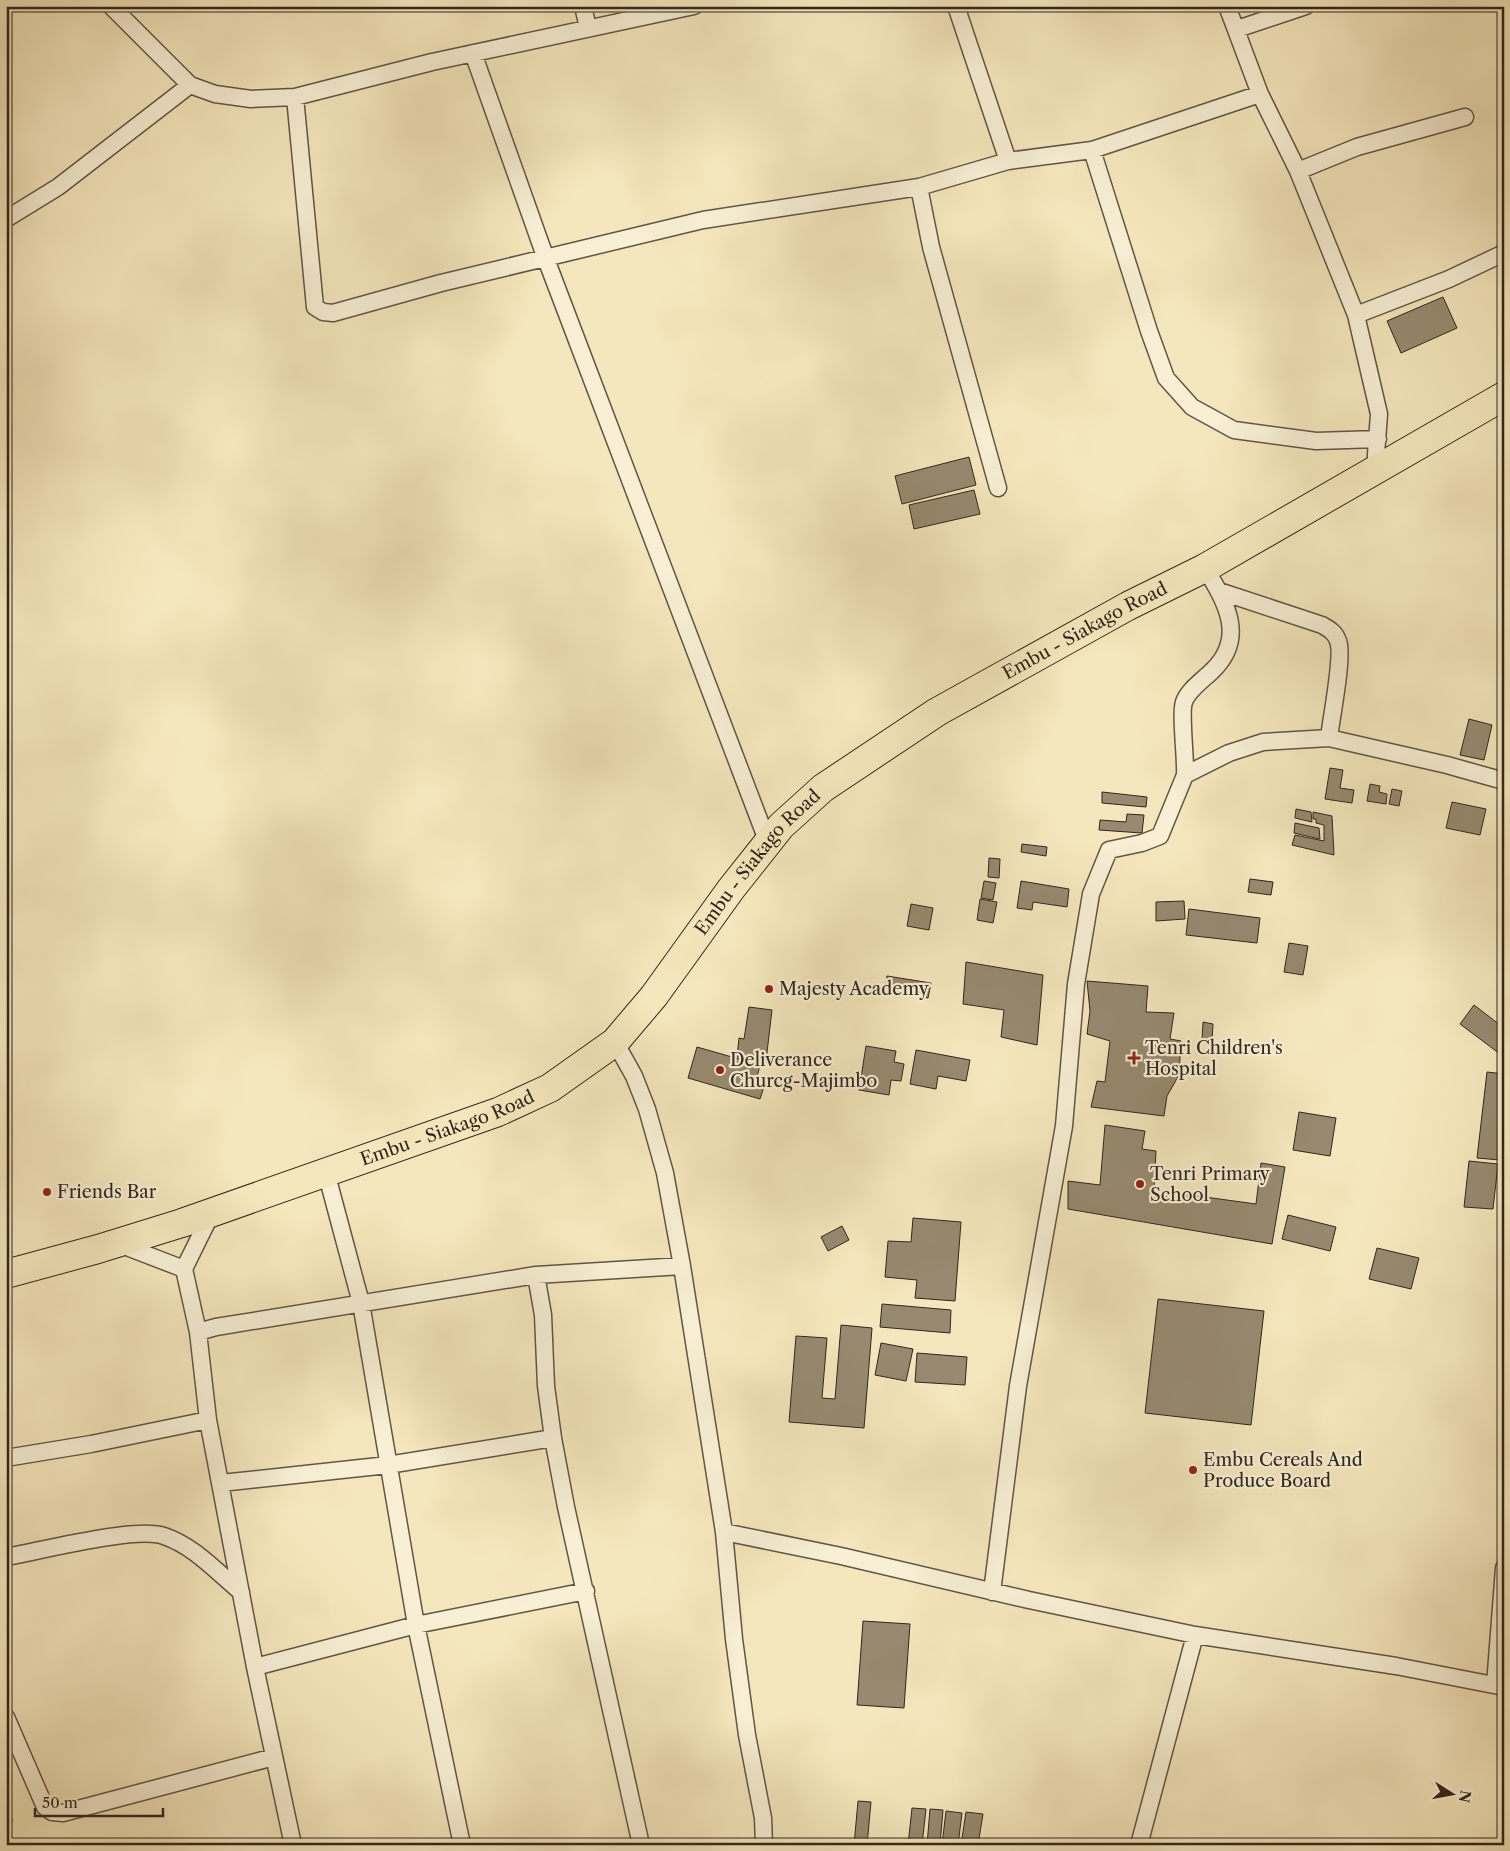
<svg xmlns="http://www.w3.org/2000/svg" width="1510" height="1851" font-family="'Libre Caslon Text',serif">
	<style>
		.building { fill: #978a70; stroke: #31261d }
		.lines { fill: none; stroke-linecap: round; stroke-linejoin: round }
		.street-casing { stroke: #625645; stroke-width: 19 }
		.highway-casing { stroke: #31261d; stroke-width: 30 }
		.street { stroke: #f8efd4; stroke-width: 16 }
		.highway { stroke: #f5e7bd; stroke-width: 28 }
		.poi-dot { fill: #8f2418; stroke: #f8efd4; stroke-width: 2 }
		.labels { text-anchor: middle; stroke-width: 4.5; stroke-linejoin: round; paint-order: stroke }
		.street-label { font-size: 18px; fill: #31261d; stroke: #f8efd4 }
		.poi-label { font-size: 18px; fill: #31261d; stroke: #f8efd4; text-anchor: start }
	</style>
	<rect width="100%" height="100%" fill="#f5e7bd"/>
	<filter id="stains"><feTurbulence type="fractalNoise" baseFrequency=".004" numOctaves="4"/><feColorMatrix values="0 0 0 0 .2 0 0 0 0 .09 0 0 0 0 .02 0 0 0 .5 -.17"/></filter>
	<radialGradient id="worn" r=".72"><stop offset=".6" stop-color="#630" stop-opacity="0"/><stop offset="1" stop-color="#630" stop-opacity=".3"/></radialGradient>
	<path class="building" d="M1443,297L1457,328L1401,353L1387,321Z
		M969,457L976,485L902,504L895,476Z
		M974,490L980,514L914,529L909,505Z
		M1469,719L1492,725L1484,760L1460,755Z
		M1330,768L1343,770L1340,788L1354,790L1352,803L1325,799Z
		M1370,784L1380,786L1379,792L1387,794L1386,804L1367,801Z
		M1392,789L1402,791L1399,806L1389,804Z
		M1102,792L1147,797L1146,807L1102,803Z
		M1452,802L1486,809L1480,835L1446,828Z
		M1296,809L1311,812L1312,822L1295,818Z
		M1313,812L1332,816L1334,855L1292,845L1295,835L1324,841V825L1316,823V819H1313Z
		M1127,814L1144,815L1142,833L1099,830L1100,820L1126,822Z
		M1295,823L1319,828L1320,839L1294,833Z
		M1022,844L1047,847L1046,856L1021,852Z
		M989,858L1000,859L999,878L988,877Z
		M1250,879L1273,882L1271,895L1248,892Z
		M984,881L996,883L993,900L981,898Z
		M1021,881L1069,889L1067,907L1033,902L1032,910L1017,908Z
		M980,899L997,902L993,923L977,920Z
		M1184,901L1185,919L1156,921V902Z
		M911,904L933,908L929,930L907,926Z
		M1189,909L1260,918L1257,943L1186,935Z
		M1289,943L1308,946L1303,975L1284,972Z
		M966,962L1043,975L1037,1045L1001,1037L1004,1010L963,1004Z
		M887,976L931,983L928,998L885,991Z
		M1087,981L1148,986L1146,1012L1174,1013L1170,1039L1181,1041L1179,1075L1167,1096L1164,1116L1091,1107L1097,1081L1105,1082L1110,1041L1087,1034L1090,1011Z
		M1474,1005L1504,1028V1057L1460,1024Z
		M749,1007L772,1010L766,1061L737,1057L739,1038L744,1039Z
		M1203,1022L1213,1024L1212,1041L1202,1040Z
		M866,1046L896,1051L894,1062L904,1064L901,1081L891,1080L889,1095L859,1090Z
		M697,1047L760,1065L756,1081L765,1084L760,1099L688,1078Z
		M916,1050L970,1060L966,1081L938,1076L936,1089L910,1084Z
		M1487,1072L1504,1074V1129L1500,1160L1477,1158Z
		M1299,1112L1336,1118L1330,1156L1293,1150Z
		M1105,1125L1145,1131L1142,1149L1156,1151L1154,1190L1256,1204L1261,1163L1285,1167L1272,1244L1068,1209V1181L1100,1185Z
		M1469,1161L1498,1164L1493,1209L1464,1207Z
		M1288,1215L1336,1227L1330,1251L1282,1239Z
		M913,1218L961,1222L955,1301L915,1298L917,1280L885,1277L888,1241L911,1242Z
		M842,1226L849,1240L828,1251L821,1237Z
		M1377,1248L1419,1258L1411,1289L1369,1279Z
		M1158,1299L1264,1311L1251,1425L1145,1413Z
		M882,1304L951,1310L950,1333L880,1327Z
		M841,1325L872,1328L864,1428L789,1422L796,1336L827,1338L822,1398L835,1399Z
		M881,1343L913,1349L906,1381L875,1375Z
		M917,1353L967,1357L965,1385L915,1382Z
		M863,1621L910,1624L904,1708L857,1705Z
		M858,1801L871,1802L867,1845H854Z
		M6,1808L13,1821L6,1824Z
		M912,1808L926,1809L922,1845H908Z
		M930,1809L943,1810L940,1845H927Z
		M946,1811L962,1813L958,1845H942Z
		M966,1812L983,1814L978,1845H961Z"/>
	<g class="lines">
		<g class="street-casing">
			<path id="street" d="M111,6L190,85L215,94L251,99L295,97L432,62L694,6
				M583,6L588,28
				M956,6L1008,161
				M1227,6L1260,94L1298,171L1356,315L1379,414L1375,468
				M1237,29L1306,6
				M473,53L546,259L768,843
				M295,97L315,307L323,312L333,313L441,283L703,220L919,187L1008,161L1092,150L1260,94
				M1092,150L1149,331L1166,378L1192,407L1234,430L1316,441L1378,439
				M1298,171L1357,147L1465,117
				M919,187L931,247L998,488
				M6,219L58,187L190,85
				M1356,315L1449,279L1504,253
				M1219,591L1322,625C1329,629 1335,632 1338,641C1344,655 1331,719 1329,738
				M1185,775C1186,759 1180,713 1184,702C1188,690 1203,680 1212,671C1247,638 1226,602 1205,568
				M615,1042L634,1076L647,1109L665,1173L682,1266L724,1532L734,1639L747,1735L763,1818L764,1845
				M326,1172L361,1303L416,1625L462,1845
				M119,1244L184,1269
				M536,1275L543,1315L546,1386L553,1438L566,1507L641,1845
				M198,1332L184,1269L212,1212
				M208,1420L198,1332L216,1327L536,1275L682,1266
				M6,1458L91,1444L208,1420L255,1667L416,1625L586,1591
				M221,1483L388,1465L553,1438
				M724,1532L841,1556L1029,1600L1195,1635L1396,1666L1504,1687
				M6,1557C40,1551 136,1526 164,1536C194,1546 217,1572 241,1592
				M992,1592L1018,1386L1064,1126L1076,984L1091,894L1109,850L1142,843L1160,836L1185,775L1229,753L1263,742L1329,738L1447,765L1504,781
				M255,1667L293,1845
				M1495,1685L1504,1568
				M6,1717L45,1807L52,1812L63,1813L274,1757
				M1139,1845L1195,1635"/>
		</g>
		<g class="highway-casing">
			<g id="highway">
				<path id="s1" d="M6,1274L98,1249L182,1223L498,1112L550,1088L615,1042L654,996L731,889L781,826L823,788L937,712L1128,606L1205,568L1504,396"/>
			</g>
		</g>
		<use href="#street" class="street"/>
		<use href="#highway" class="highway"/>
	</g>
	<g class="poi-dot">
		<circle cx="769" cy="989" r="5"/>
		<path d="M1131.5 1050.5h5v5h5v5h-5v5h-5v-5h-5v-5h5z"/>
		<circle cx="720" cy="1070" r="5"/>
		<circle cx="1140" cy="1184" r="5"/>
		<circle cx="47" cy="1192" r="5"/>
		<circle cx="1193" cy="1470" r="5"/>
	</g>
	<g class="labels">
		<g class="street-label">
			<text dy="6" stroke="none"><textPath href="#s1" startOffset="1290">Embu - Siakago Road</textPath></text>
			<text dy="6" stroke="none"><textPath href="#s1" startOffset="885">Embu - Siakago Road</textPath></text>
			<text dy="6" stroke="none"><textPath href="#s1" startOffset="465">Embu - Siakago Road</textPath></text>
		</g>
		<g class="poi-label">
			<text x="779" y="995">Majesty Academy</text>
			<text x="1145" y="1054">Tenri Children's<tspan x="1145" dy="21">Hospital</tspan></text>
			<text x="730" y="1066">Deliverance<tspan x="730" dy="21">Churcg-Majimbo</tspan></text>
			<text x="1150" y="1180">Tenri Primary<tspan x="1150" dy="21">School</tspan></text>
			<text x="57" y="1198">Friends Bar</text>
			<text x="1203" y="1466">Embu Cereals And<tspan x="1203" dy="21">Produce Board</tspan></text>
		</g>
	</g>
	<rect width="1510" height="1851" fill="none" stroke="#f5e7bd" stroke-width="25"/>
	<rect x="8" y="8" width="1495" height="1836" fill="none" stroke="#31261d" stroke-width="2.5"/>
	<rect x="12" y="12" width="1485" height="1826" fill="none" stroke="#31261d"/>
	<g transform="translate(1452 1794) rotate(101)" stroke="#f8efd4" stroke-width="4" paint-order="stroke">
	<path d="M0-4L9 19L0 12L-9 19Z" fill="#31261d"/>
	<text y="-8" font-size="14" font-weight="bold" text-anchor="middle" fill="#31261d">N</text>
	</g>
	<path d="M35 1808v8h128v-8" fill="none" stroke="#31261d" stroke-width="2.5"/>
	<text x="42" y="1808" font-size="15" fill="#31261d" stroke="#f8efd4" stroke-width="4" paint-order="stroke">50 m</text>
	<rect width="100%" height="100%" filter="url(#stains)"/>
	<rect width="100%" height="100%" fill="url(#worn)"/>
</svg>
